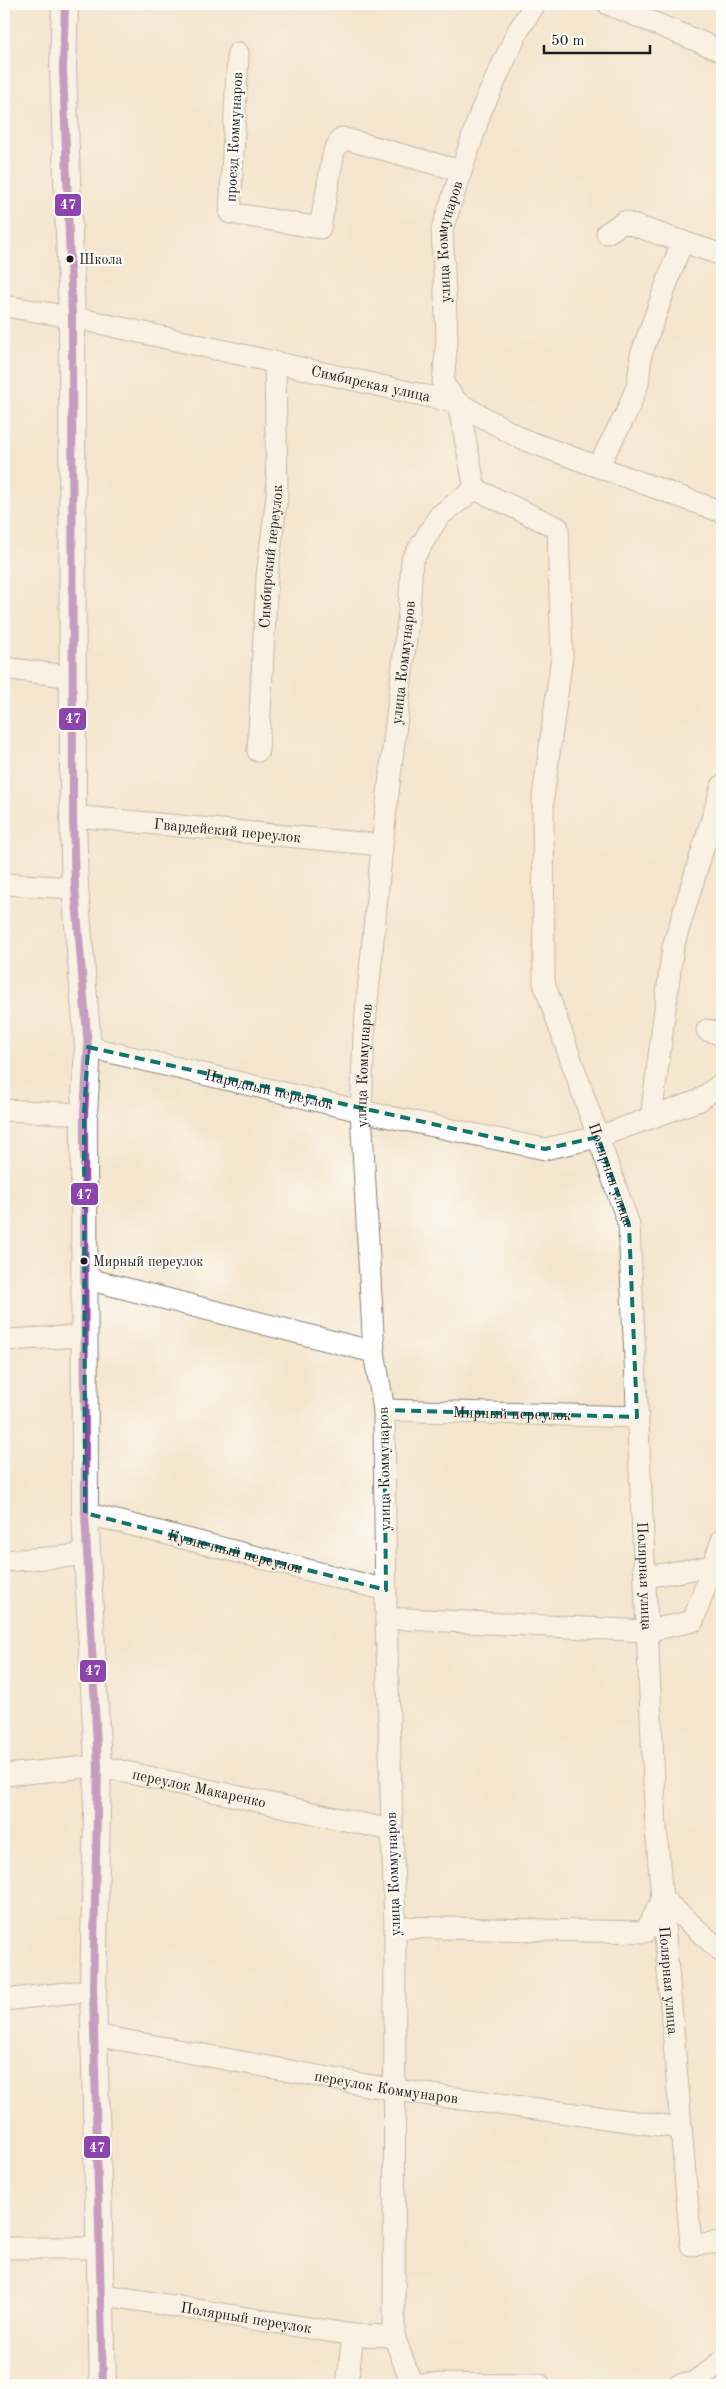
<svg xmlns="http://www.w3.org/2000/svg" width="726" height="2389" font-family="'Old Standard TT',serif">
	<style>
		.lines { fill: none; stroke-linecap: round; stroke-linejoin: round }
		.minor-casing { stroke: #888175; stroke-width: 23 }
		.major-casing { stroke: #888175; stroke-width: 28 }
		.minor { stroke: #fff; stroke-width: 21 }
		.major { stroke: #fff; stroke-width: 26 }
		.bus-1-casing { stroke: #fdfcf7; stroke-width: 11 }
		.bus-1 { stroke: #8e44ad; stroke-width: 8 }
		.marked { fill: none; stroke: #0f766e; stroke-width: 4; stroke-dasharray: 10 6; stroke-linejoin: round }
		.bus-dot { fill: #1c1c1c; stroke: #fdfcf7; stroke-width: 2 }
		.labels { text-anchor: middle; stroke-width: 4.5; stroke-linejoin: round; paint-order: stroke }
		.bus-label { font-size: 14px; fill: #1c1c1c; stroke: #fdfcf7; text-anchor: start }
		.street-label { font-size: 15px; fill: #1c1c1c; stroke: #fdfcf7 }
		.line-badge { stroke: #fdfcf7; stroke-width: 2 }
		.badge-label { font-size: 14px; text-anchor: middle; font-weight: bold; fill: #fff }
	</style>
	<rect width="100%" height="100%" fill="#fdfcf7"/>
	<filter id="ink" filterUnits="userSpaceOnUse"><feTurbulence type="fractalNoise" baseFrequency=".02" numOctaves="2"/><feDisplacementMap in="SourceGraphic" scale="10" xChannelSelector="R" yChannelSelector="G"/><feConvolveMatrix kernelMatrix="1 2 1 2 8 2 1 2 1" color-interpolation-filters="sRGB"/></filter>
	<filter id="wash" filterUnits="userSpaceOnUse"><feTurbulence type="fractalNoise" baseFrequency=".0096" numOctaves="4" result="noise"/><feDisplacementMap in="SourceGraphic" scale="20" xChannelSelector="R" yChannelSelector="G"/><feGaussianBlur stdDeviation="1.12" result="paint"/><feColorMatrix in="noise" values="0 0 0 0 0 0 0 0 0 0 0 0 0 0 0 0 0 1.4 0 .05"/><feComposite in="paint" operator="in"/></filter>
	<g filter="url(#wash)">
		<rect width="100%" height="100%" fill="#f4e6ce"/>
	</g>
	<g filter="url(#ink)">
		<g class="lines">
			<g class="minor-casing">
				<g id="minor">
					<path d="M608,4L722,51"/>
					<path d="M238,53L230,213L320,228L334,151L342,138L461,171"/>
					<path d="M607,233L624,222L722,255"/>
					<path id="s1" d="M4,306L72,317L458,403L522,439L722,512"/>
					<path d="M598,466L626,414L638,384L641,355L682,241"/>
					<path id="s2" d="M475,489L558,528L562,656L543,798L544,983L629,1225L656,1828L691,2245L722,2242"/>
					<path d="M4,668L73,677"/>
					<path id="s3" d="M258,751L267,576L277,495L275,362"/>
					<path id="s4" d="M73,816L382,845"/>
					<path d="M4,884L75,888"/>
					<path d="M707,1030L722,1035"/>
					<path id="s5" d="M88,1047L361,1111L545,1149L598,1137L700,1100L722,1083"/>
					<path d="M4,1110L84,1114"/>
					<path d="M651,1118L673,947L722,786"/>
					<path d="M84,1278L374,1352"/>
					<path d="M4,1340L85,1336"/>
					<path id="s6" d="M384,1410L637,1417"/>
					<path id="s7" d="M85,1513L386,1590"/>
					<path d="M4,1561L86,1555"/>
					<path d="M645,1577L713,1566L722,1569"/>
					<path d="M386,1618L647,1631L693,1621L722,1540"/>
					<path id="s8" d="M4,1775L98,1766L391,1830"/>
					<path d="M395,1927L645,1932L663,1899L722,1952"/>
					<path d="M4,2000L93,1990"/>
					<path id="s9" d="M95,2035L394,2090L681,2128"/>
					<path d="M4,2248H99"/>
					<path id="s10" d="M99,2294L353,2335L394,2336"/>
					<path d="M412,2384L540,2385"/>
					<path d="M347,2385L353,2335"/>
					<path id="s11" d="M412,2385L394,2336L395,1927L386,1618L384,1410L374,1352L361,1111L364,1035L382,845L409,612L412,560L439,516L475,489L458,403L443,384L447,338L442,230L481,111L518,31L535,4"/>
					<path d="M679,2385L693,2383L722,2361"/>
				</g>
			</g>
			<g class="major-casing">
				<path id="major" d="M65,4L63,68L72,317L73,816L75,888L88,1047L84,1114L85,1513L98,1766L93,1990L103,2385"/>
			</g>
			<use href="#minor" class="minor"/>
			<use href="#major" class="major"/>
			<g class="bus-1-casing">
				<path id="bus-1" d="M65,4L63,68L72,317L73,816L75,888L88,1047L84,1114L85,1513L98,1766L93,1990L103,2385"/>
			</g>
			<use href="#bus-1" class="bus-1"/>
		</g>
	</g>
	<path d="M0 0H726V2389H0ZM88,1047L545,1149L598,1137L629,1225L637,1417L384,1410L386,1590L85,1513L84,1114Z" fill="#f4e6ce" fill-opacity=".55" fill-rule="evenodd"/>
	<path class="marked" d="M88,1047L545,1149L598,1137L629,1225L637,1417L384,1410L386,1590L85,1513L84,1114Z"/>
	<g class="bus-dot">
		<circle cx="70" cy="259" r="4.5"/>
		<circle cx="84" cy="1261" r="4.5"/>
	</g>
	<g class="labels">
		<g class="bus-label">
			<text x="79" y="264">Школа</text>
			<text x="93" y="1266">Мирный переулок</text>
		</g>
		<g class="street-label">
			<text transform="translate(234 137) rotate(-87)" y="5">проезд Коммунаров</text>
			<text dy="5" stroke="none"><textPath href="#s11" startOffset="2184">улица Коммунаров</textPath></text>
			<text dy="5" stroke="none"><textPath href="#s1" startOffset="375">Симбирская улица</textPath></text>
			<text dy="5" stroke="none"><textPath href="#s3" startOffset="195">Симбирский переулок</textPath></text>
			<text dy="5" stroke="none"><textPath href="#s11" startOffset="1729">улица Коммунаров</textPath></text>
			<text dy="5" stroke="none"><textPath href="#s4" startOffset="155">Гвардейский переулок</textPath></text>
			<text dy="5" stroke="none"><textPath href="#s11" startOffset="1324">улица Коммунаров</textPath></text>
			<text dy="5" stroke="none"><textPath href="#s5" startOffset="186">Народный переулок</textPath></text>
			<text dy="5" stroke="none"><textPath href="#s2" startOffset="751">Полярная улица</textPath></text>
			<text dy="5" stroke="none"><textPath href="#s6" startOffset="128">Мирный переулок</textPath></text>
			<text transform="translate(384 1469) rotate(-91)" y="5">улица Коммунаров</text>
			<text dy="5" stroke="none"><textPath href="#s7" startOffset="155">Кузнечный переулок</textPath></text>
			<text dy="5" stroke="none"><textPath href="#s2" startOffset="1156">Полярная улица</textPath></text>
			<text dy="5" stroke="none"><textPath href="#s8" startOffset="198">переулок Макаренко</textPath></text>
			<text transform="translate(393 1874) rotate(-92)" y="5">улица Коммунаров</text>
			<text dy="5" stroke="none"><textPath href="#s2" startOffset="1561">Полярная улица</textPath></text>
			<text dy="5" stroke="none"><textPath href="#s9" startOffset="296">переулок Коммунаров</textPath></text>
			<text dy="5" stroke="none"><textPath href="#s10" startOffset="149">Полярный переулок</textPath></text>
		</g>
	</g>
	<g class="line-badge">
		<rect x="54" y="193" width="28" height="24" rx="5" fill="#8e44ad"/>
		<rect x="58" y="707" width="29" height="24" rx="5" fill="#8e44ad"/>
		<rect x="70" y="1182" width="29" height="24" rx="5" fill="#8e44ad"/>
		<rect x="79" y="1659" width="28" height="24" rx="5" fill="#8e44ad"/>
		<rect x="83" y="2135" width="28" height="24" rx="5" fill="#8e44ad"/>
	</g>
	<g class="badge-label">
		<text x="68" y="209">47</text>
		<text x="73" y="723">47</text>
		<text x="84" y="1199">47</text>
		<text x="93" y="1675">47</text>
		<text x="97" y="2152">47</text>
	</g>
	<rect width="726" height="2389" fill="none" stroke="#fdfcf7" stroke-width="20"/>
	<path d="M544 45v8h106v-8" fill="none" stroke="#1c1c1c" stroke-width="2.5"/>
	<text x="551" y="45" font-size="15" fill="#1c1c1c" stroke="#fdfcf7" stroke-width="4" paint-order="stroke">50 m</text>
</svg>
